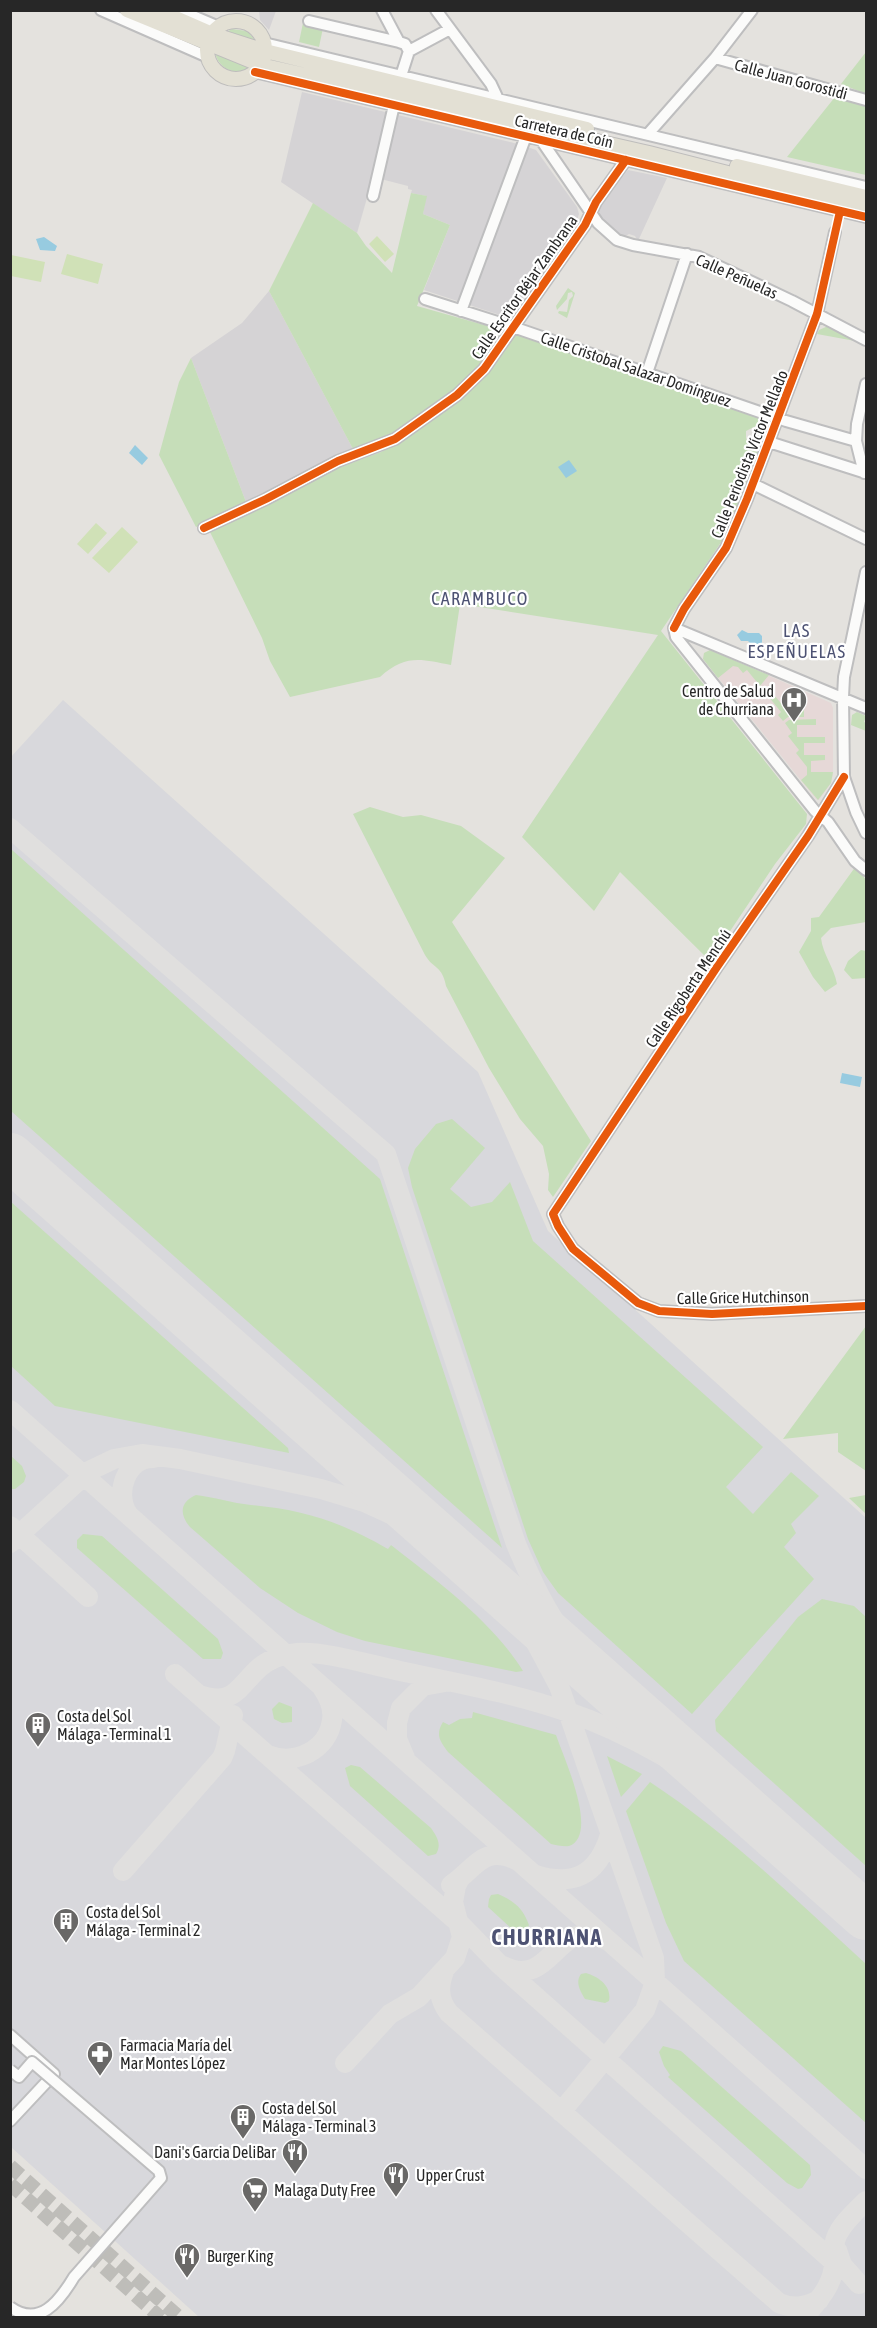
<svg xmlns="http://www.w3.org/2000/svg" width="877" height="2328" font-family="'Asap Condensed',sans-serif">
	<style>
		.industrial { fill: #d5d3d5 }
		.medical { fill: #e6d8d7 }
		.airport { fill: #d8d8dc }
		.green { fill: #c6deb9 }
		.pitch { fill: #d0e1b7 }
		.water { fill: #97cbe0 }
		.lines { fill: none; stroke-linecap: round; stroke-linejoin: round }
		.taxiway { stroke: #e0dfde; stroke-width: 20 }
		.runway { stroke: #e0dfde; stroke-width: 48 }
		.minor-tunnel { stroke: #bebdb9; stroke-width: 10; stroke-dasharray: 10 5; stroke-linecap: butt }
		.major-tunnel { stroke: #bebdb9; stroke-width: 14; stroke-dasharray: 14 7; stroke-linecap: butt }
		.minor-casing { stroke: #bebebf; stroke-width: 14 }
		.major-casing { stroke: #bebdbc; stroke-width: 16 }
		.minor { stroke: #fbfbfa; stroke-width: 10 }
		.major { stroke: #e3e0d4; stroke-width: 14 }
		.minor-bridge-casing { stroke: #bebebf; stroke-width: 14; stroke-linecap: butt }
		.minor-bridge { stroke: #fbfbfa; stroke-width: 10 }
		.cycleway-casing { stroke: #fff; stroke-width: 11 }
		.cycleway { stroke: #e8590c; stroke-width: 8 }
		.labels { text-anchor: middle; stroke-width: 4.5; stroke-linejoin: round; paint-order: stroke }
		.street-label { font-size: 16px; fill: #272727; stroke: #fff }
		.poi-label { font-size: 16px; fill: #272727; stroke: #fff; text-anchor: start }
		.neighbourhood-label { font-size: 18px; letter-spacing: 1.5px; fill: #4d5273; stroke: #fff }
		.district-label { font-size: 22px; font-weight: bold; letter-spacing: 1.5px; fill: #4d5273; stroke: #fff }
	</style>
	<rect width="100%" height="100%" fill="#e4e2de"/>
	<path class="industrial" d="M259,11H276L269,30L260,20Z
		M302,92L518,144L536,150L577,207L579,214L577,220L511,315L506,317L424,290L450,225L423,214L426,196L411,193L412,190L408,189V186L373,177L357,233L281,182Z
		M628,170L667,178L638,241L635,236L629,234L624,237L608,226L602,221L598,212L599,206Z
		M269,291L353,449L326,460L292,482L246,502L191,358L242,323Z"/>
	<path class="medical" d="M710,650L831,703L833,708V774L831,783L819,800L816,799L703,659L704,653Z"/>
	<path class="airport" d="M63,700L478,1072L548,1231L866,1518V2317H199L11,2147L10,758Z"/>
	<path class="green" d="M303,23L323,28L319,47L299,42Z
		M232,29L247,31L257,42L223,34Z
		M866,52V94L841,84Z
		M215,53L252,66C237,77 220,71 215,53Z
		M835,97L866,104V175L787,157Z
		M411,193L427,196L423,214L450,225L417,306L502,330L480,365L455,390L394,436L373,444L353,449L269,291L313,203L357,233L366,246L392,273Z
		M568,288L575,293L567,318L558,313L559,311L567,312L569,300L573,296L572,292L568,293L567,299L557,310L556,306Z
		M828,326L854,340L855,341L817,334L819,330Z
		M514,333L766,418L770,422L766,432L756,426L746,431V438L752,451L759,452L728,532L661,631L807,814L806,824L775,864L710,961L620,872L594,911L522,837L658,635L460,604L451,665C421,659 405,654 380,677L290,697L270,661L262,638L210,532L330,471L381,452L402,441L462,398L481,379Z
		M191,358L246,502L196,527L159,455L179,382Z
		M710,650L769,675L760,686L747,670L743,673L738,667L733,666L718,678L703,659L704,653Z
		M768,688L786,709L798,699L802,703L798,707L802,711L804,710V717H788L783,721L778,715L781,712L764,691Z
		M857,712L866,716L864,722L866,723V731L851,725L852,715Z
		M816,719V725H797V737H825V743H804V755H825V760L811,761V772H833L831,783L818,800L801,780L807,775V767L796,753L799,750L788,736L792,733L785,723L789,720Z
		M370,807L403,817L421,815L461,826L505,858L452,922L591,1141L553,1197L548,1190L549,1174L543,1146L520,1119L489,1068L446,986C442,965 434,970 425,955L353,814Z
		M11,849L380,1179L502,1548L11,1111Z
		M856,866L866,880V922L831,928L821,938C823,955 834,967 837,984L825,992L813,977L799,952L811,931V918L819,917Z
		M861,950L866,951V978L852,979L844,970L848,961Z
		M452,1119L485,1148L450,1189L471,1207L492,1202L510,1182L533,1241L763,1447L726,1487L753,1514L791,1472L819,1496L791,1524L796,1533L784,1547L814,1579L692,1714L558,1593L543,1572L528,1539L412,1187L408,1168L415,1149L436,1124Z
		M11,1202L288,1448L289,1453L55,1406L11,1366Z
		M866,1326V1471L838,1452V1433L783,1439Z
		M11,1456L22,1466L26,1476L24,1482L15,1489H11Z
		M196,1495C214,1497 232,1503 251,1505C305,1510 341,1522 388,1549L391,1545C437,1581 492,1621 523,1671L516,1672L365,1641L337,1632L298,1613L260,1588L190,1527C179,1514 180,1502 196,1495Z
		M866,1495V1514L849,1498Z
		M83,1534L102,1536L218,1639L223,1653L221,1659H203L77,1548V1540Z
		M822,1599L854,1606L866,1617V1866L716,1731L715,1720L798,1617Z
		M279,1702L292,1707V1722L282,1723L274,1719L272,1709Z
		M473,1712L556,1735C563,1756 600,1835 569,1846C564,1847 556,1845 551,1844L448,1752C440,1741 435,1735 443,1722L449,1725L460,1719L472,1718Z
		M607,1756L642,1774L621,1797Z
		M351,1765L360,1767L431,1828C437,1837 442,1844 436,1854L428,1856L350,1786L345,1768Z
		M650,1782C729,1834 797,1901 866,1964V2123L684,1961L666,1923L626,1811Z
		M498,1894C514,1901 523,1908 529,1925L526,1932H515L488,1907L489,1899L491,1895Z
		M586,1973C599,1977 612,1986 609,2001L605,2003L585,1999C580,1991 575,1982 581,1974Z
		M663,2046L681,2051L810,2165L811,2175L802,2188L798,2189L787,2183L668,2077L670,2075L664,2066L659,2052Z"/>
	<path class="pitch" d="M377,236L394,254L385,262L369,244Z
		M67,254L103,264L98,284L61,274Z
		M11,255L45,262L41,282L11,276Z
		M96,523L107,533L88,554L77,544Z
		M122,527L138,542L109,573L92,558Z"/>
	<path class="water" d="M44,237L57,246L55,251L40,250L36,239Z
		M135,445L148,458L142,465L129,453Z
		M569,460L577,471L566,478L558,467Z
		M742,630L748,633H759L762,636V643L754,647L748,641H741L737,635Z
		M842,1073L862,1077L860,1087L840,1083Z"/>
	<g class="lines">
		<path class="taxiway" d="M10,828L386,1154L516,1544C531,1579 546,1613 570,1643C582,1659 597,1674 610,1689
			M10,1410L866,2169
			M128,1514C114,1494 126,1457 154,1458
			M10,1526L88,1597
			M10,1543L89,1471L114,1459L142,1454L180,1459L321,1489L364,1502L406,1521L460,1556
			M479,1572L534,1639L559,1686L654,1958L655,1982L645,2010L561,2112
			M175,1674L460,1924L499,1964L834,2262
			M199,1695C234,1707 238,1687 259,1668C269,1659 284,1654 297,1653C326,1651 370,1665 400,1671C456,1683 513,1693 568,1712C633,1734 691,1771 747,1810
			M268,1755C295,1766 328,1750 332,1720C334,1708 329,1698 323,1689
			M405,1758L397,1739V1723L401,1708L423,1686L445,1682
			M123,1871L222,1758L225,1751L233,1715
			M536,1875C575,1887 598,1874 610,1835
			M451,1885C475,1869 484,1843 518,1861
			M503,1966C553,1991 556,1913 606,1940
			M445,1969C438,1986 438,1999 449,2013L779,2303C793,2309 805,2307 819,2300
			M345,2063L390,2014L419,1997L455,1958L462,1937L453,1902L456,1886L460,1878
			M837,2250L842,2265L859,2284
			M811,2309C823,2295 834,2281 834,2262C834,2254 833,2246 836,2238C841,2224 856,2211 866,2201"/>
		<path class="runway" d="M10,1157L866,1916"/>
		<path class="minor-tunnel" d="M835,232L838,220"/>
		<path class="major-tunnel" d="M10,2166L180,2318
			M10,2184L161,2318"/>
		<g class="minor-casing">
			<path id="minor" d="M101,10L208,57
				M179,10L219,27
				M382,10L399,42
				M436,10L491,84L498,99
				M309,21L399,42L405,44L409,51
				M264,43L866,187
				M715,58L866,100
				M255,72L866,217
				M401,76L409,51L450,29
				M648,134L715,58L752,10
				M541,140L598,223L617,240L633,245L699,257L792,301L866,340
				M373,196L394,105
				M425,299L513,327L786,421L856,441
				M461,311L526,136
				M647,373L687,254
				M769,442L866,473
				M864,473L856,441L857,424L866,384
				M753,484L866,539
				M204,528L266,499L338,461L395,439L457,395L484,369L585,225L596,202L626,160
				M866,572L844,677L843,697L844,777L856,812L866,833
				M674,628L684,609L726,548L747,499L817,314L835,232
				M674,628L676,637L815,811L828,822L855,861L866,870
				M674,628L866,708
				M844,777L808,836L717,967L553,1214L558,1226L573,1249L638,1303L659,1311L712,1314L866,1306
				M10,2035L54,2074L10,2121"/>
		</g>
		<g class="major-casing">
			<path id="major" d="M127,10L261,65L649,153L866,208
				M157,10L212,34L265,51L587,129
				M207 50a29 29 0 1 1 58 0a29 29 0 1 1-58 0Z
				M737,166L866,197"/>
		</g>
		<use href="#minor" class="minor"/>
		<use href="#major" class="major"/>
		<g class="minor-bridge-casing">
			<path id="minor-bridge" d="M10,2070L19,2077L32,2062L159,2171L161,2178L74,2277C59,2302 39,2328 10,2307"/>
		</g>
		<use href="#minor-bridge" class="minor-bridge"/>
		<g class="cycleway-casing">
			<path id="cycleway" d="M255,72L866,217
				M204,528L266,499L338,461L395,439L457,395L484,369L585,225L596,202L626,160
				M674,628L684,609L726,548L747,499L817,314L840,211
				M844,777L808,836L717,967L553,1214L558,1226L573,1249L638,1303L659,1311L712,1314L866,1306"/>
		</g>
		<use href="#cycleway" class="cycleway"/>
	</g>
	<defs>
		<g id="hospital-pin" transform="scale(1.35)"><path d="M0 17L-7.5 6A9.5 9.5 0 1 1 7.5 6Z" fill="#696867" stroke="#fff"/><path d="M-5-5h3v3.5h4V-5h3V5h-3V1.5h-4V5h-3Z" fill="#fff"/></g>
		<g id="building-pin" transform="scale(1.35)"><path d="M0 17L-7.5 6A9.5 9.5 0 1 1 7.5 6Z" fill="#696867" stroke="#fff"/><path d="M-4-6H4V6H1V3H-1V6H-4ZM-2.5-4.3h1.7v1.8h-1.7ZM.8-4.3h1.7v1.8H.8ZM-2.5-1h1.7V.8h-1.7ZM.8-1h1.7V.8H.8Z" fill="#fff"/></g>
		<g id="pharmacy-pin" transform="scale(1.35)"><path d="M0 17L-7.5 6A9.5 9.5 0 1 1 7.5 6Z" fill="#696867" stroke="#fff"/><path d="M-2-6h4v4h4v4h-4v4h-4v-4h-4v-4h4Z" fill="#fff"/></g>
		<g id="restaurant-pin" transform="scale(1.35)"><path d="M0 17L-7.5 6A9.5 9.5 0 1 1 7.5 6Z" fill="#696867" stroke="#fff"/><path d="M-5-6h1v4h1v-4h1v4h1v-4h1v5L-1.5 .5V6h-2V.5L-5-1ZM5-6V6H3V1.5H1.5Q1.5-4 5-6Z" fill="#fff"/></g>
		<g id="supermarket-pin" transform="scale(1.35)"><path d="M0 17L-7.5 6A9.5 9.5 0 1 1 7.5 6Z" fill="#696867" stroke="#fff"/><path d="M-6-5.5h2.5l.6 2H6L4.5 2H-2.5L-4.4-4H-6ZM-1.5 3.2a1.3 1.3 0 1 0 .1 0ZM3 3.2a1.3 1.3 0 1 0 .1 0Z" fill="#fff"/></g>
	</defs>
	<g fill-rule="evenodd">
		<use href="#hospital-pin" x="794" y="700"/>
		<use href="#building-pin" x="38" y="1725"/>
		<use href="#building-pin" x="66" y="1921"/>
		<use href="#pharmacy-pin" x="100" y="2054"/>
		<use href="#building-pin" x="243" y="2117"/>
		<use href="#restaurant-pin" x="295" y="2152"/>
		<use href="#restaurant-pin" x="396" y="2175"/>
		<use href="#supermarket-pin" x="255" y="2190"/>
		<use href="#restaurant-pin" x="187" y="2256"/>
	</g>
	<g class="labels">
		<g class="street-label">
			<text transform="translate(791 79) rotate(15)" y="6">Calle Juan Gorostidi</text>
			<text transform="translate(564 131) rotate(13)" y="6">Carretera de Coín</text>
			<text transform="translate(737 276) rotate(24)" y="6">Calle Peñuelas</text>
			<text transform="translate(524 287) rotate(-55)" y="6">Calle Escritor Béjar Zambrana</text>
			<text transform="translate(636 369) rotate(19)" y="6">Calle Cristobal Salazar Domínguez</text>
			<text transform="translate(749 454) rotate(-68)" y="6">Calle Periodista Víctor Mellado</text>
			<text transform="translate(688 988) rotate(-56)" y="6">Calle Rigoberta Menchú</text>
			<text transform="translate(743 1297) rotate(-1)" y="6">Calle Grice Hutchinson</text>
		</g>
		<g class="poi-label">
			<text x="774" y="697" text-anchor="end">Centro de Salud<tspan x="774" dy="18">de Churriana</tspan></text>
			<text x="57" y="1722">Costa del Sol<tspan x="57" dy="18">Málaga - Terminal 1</tspan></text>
			<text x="86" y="1918">Costa del Sol<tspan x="86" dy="18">Málaga - Terminal 2</tspan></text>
			<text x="120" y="2051">Farmacia María del<tspan x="120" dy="18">Mar Montes López</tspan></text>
			<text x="262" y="2114">Costa del Sol<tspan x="262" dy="18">Málaga - Terminal 3</tspan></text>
			<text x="276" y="2158" text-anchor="end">Dani's Garcia DeliBar</text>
			<text x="416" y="2181">Upper Crust</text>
			<text x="274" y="2196">Malaga Duty Free</text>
			<text x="207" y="2262">Burger King</text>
		</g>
		<g class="neighbourhood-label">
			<text x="480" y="605">CARAMBUCO</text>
			<text x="797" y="637">LAS<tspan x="797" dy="21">ESPEÑUELAS</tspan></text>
		</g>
		<g class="district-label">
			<text x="547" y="1945">CHURRIANA</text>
		</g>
	</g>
	<rect width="877" height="2328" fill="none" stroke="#272727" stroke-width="24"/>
</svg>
